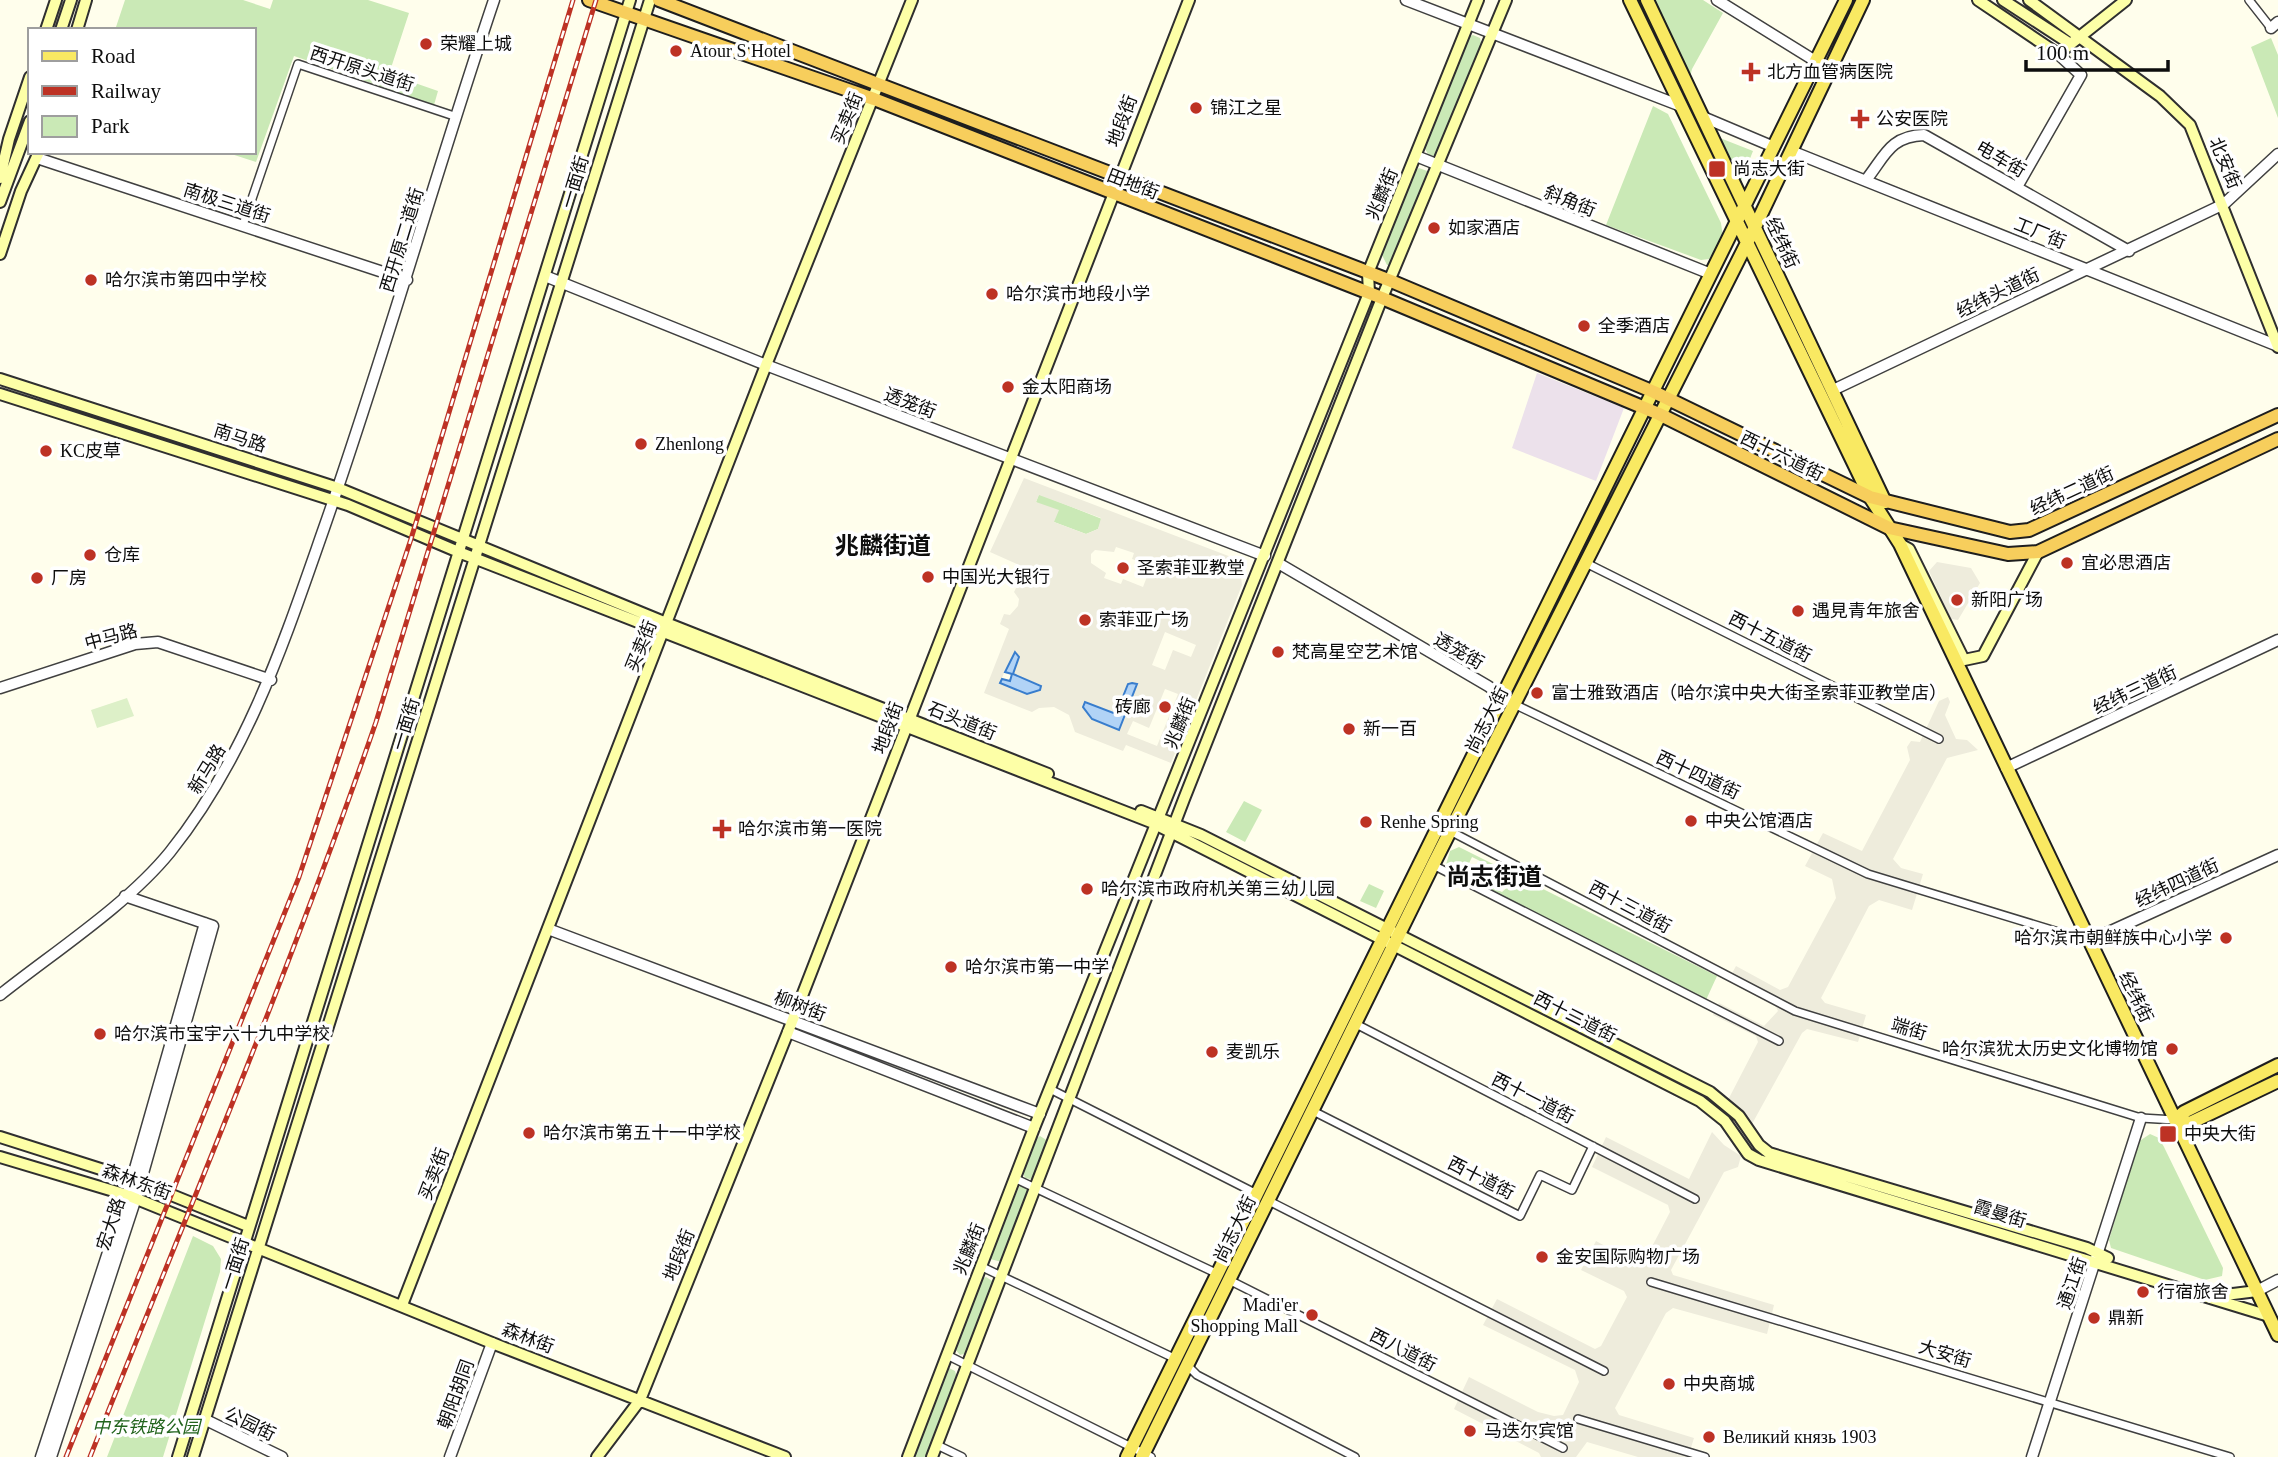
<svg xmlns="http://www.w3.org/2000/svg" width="2278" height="1457" font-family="'Times New Roman','Noto Sans SC',serif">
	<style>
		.industrial { fill: #ece1eb }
		.green { fill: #cae9b6 }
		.pitch { fill: #ddf0c8 }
		.plaza { fill: #eeecdc; fill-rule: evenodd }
		.water { fill: #b1d3f6; stroke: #387dcd; stroke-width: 2 }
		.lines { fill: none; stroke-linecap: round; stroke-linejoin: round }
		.minor-casing { stroke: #404040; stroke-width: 10 }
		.tertiary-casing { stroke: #404040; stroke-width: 13 }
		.secondary-casing { stroke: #2f2f2f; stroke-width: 14 }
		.primary-casing { stroke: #1e1e1e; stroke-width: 16 }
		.trunk-casing { stroke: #1e1e1e; stroke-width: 16 }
		.minor { stroke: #fff; stroke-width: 7 }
		.tertiary { stroke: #fff; stroke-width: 10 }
		.secondary { stroke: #fdffa7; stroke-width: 10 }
		.primary { stroke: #f9e962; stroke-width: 12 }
		.trunk { stroke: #f7ce5c; stroke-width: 12 }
		.rail-casing { stroke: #bd3224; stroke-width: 5 }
		.rail { stroke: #fff; stroke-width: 2.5; stroke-dasharray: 8; stroke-linecap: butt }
		.poi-dot { fill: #bd3224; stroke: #fff; stroke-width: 2.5 }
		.labels { text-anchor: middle; stroke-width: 7; stroke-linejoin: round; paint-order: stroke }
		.poi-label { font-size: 18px; fill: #0d0d0d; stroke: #fff; text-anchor: start }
		.street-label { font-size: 18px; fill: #0d0d0d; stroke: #fff }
		.park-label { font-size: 18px; font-style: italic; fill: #22641d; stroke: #fff }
		.district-label { font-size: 24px; font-weight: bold; fill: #0d0d0d; stroke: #fff }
	</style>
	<rect width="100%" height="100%" fill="#fffeec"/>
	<path class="industrial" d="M1537,373L1624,408L1596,481L1512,448Z"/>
	<path class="green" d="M125,0H243L270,9L273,0H368L409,13L389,74L438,91L434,105L294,56L256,162L225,152H254V30H115Z
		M1649,0H1703L1723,13L1692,69L1688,86Z
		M1473,35L1480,38L1482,47L1438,155L1429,156L1424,147L1468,37Z
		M2271,38L2278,55V118L2251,47Z
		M1653,106L1668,114L1721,223L1723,237L1709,259L1701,260L1606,225Z
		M1720,138L1753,151L1741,181Z
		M1419,168L1430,172L1392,265H1387L1381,253L1413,173Z
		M1039,494L1102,519L1098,529L1086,534L1054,522L1036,502Z
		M1244,801L1262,810L1245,842L1226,832Z
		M1459,847L1717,976L1706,1000L1464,879L1465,876L1502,892L1510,885L1508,875L1472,857L1462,878L1445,868L1450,851Z
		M1369,884L1384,891L1376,908L1360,901Z
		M2150,1134L2159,1138L2164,1147L2223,1268L2222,1276L2205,1280L2111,1248L2109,1240L2138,1142Z
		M1040,1136L1048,1141L1036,1177L1030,1179L1025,1178L1023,1172L1036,1139Z
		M1020,1185L1029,1190L1002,1262L990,1259V1253Z
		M193,1236L213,1246L221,1259L220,1272L163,1457H107Z
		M986,1277L994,1282L967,1353L960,1355L955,1349L981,1279Z
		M947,1367L955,1371L957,1378L927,1457H912Z"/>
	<path class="pitch" d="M127,698L134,716L97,728L91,710Z"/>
	<path class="plaza" d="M1024,478L1239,560L1242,585L1171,763L1126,745L1123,751L1075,732L1069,715L1054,707L1039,708L1032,712L984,693L1009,629L1000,624L1004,614L1010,615L1018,606L1019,599L1014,592L1017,586L1023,588L1030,570L990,552ZM1039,495L1101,518L1098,529L1086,534L1054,522L1059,510L1036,502ZM1116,547L1134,553L1132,559L1151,566L1143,587L1123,579L1121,584L1104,578L1106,573L1091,563V554L1095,550L1114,552ZM1165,632L1196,645L1191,657L1173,650L1165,670L1152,665ZM1019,657L1012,674L1041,685L1000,683L1006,668ZM1137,684L1119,729L1085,702L1116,715L1128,685ZM1165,689L1178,694L1157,746L1127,734L1133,721L1149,728Z
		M1937,562L1971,568L1980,583L1958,620L1951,619L1929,571Z
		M1948,697L1950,702L1945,715L1956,739L1967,740L1978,750L1947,758L1893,859L1901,868L1923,874L1912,910L1879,900L1869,906L1821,998L1825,1003L1866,1015L1858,1042L1807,1029L1802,1033L1752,1124L1728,1100L1758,1042L1756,1036L1713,1015L1719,1003L1764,1026L1778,1011L1776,1007L1728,981L1736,966L1780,990L1788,987L1836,898L1832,879L1805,866L1823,833L1862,851L1910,760L1907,747L1911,741L1920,742L1939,701Z
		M1712,1132L1724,1145L1741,1156L1738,1167L1724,1172L1671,1270L1673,1275L1774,1305L1767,1334L1673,1308L1666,1313L1615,1408L1619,1415L1694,1438L1688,1457H1638L1587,1442L1576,1457H1541L1539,1453L1454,1409L1469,1377L1538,1412L1554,1416L1563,1415L1579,1382L1575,1370L1483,1325L1497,1299L1595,1349L1601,1346L1627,1297L1624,1291L1581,1270L1596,1241L1636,1263L1645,1260L1670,1212L1668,1205L1592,1167L1606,1137L1689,1179Z"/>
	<path class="water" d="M1015,652L1019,657L1013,674L1041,686L1040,690L1027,694L1000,683L1002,679L1010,681L1012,674L1005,672Z
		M1132,683L1137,684L1119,730L1092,719L1083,707L1085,702L1116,714L1128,684Z"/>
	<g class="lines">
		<g class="minor-casing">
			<path id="minor" d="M2249,0L2271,28
				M243,225L298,64L457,117
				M1586,563L1939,739
				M1514,704L1868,874L2088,941
				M1450,831L1795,1011L2141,1118L2175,1120
				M1433,865L1779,1041
				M1356,1024L1695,1199
				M1050,1089L1257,1194
				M1313,1111L1520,1216L1540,1175L1572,1190L1593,1146
				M1016,1179L1218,1274
				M1267,1200L1604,1371
				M980,1266L1176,1359
				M1229,1280L1563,1448
				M1651,1282L2230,1457
				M947,1355L1151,1457
				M1187,1365L1197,1375L1355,1457
				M1578,1419L1705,1457
				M937,1445L962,1457"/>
		</g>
		<g class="tertiary-casing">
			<path id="tertiary" d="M1406,0L1681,106
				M1717,0L1817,62
				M2271,28L2278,22
				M1703,117L1774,147
				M1791,151L2278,346
				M1416,156L1711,274
				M37,158L407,280
				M1866,180C1885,156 1890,136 1924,135L2129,251
				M2017,187L2081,75L2058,54
				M545,276L766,365L1265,556
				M1833,390L2224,204L2278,154
				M1278,563L1488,686L1514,704
				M0,688L135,644L158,642L271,680
				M2006,768L2278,640
				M548,929L1040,1114
				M2089,941L2278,855
				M0,995C54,952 127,905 170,852C247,756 284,642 324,528C385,354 435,175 494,0
				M788,1032L1034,1128
				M2257,1291L2278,1280
				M204,1419L282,1457
				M41,1457L132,1179L205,923
				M51,1457L136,1198L213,926L125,896
				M450,1457L492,1343
				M2032,1457L2141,1118"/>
		</g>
		<g class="secondary-casing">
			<path id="secondary" d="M1978,0L2058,54L2126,0
				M2003,0L2069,43
				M2029,0L2160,96L2190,125L2278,347
				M46,30L56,0
				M61,30L71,0
				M77,30L86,0
				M0,178L9,139L30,77
				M0,202L30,121
				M0,254L21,191L39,152
				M0,379L338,488L669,624L1048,774
				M0,394L348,505L461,553L1151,822L1700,1101L1725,1121L1748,1154L1759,1160L2269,1316
				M1900,544L1909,549L1964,660L1983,656L2038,552
				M1141,811L1201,835L1710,1092L1739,1116L1759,1145L1769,1153L2087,1248L2108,1258
				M0,1137L132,1179L248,1226
				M0,1157L127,1195L492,1343L785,1457
				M2217,1293L2233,1294L2257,1291
				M402,1305L766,365L912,0
				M178,1457L630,0
				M193,1457L650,0
				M597,1457L640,1400L788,1032L1189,0
				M908,1457L1034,1128L1369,293L1368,273L1478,0
				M932,1457L1184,799L1382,298L1506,0"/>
		</g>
		<g class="primary-casing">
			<path id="primary" d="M1630,0L1870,497L1900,544L2278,1335
				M1647,0L1885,502
				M2175,1120L2184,1112L2278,1065
				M2175,1120L2190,1123L2278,1081
				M1127,1457L1846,0
				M1142,1457L1433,865L1755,227L1863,0"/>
		</g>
		<g class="trunk-casing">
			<path id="trunk" d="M589,0L874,99L1382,298L1659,414L1889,528L2008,554L2038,552L2278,439
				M659,0L1391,281L1654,392L1870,497L2010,532L2029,530L2278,415"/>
		</g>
		<use href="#minor" class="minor"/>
		<use href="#tertiary" class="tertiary"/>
		<use href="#secondary" class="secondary"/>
		<use href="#primary" class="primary"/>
		<use href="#trunk" class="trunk"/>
		<g class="rail-casing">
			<path id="rail" d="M66,1457L299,877L411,539L573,0
				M90,1457C187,1213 290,971 376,722L596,0"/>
		</g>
		<use href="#rail" class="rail"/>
	</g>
	<g class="poi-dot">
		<circle cx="426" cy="44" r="7"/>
		<circle cx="676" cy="51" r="7"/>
		<path d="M1747.5 61.5h7v7h7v7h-7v7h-7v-7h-7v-7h7z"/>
		<circle cx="1196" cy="108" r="7"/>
		<path d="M1856.5 108.5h7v7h7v7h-7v7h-7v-7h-7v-7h7z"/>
		<rect x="1708" y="160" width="18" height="18" rx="3.5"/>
		<circle cx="1434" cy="228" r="7"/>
		<circle cx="91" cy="280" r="7"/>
		<circle cx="992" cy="294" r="7"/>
		<circle cx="1584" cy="326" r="7"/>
		<circle cx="1008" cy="387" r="7"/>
		<circle cx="641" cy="444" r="7"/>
		<circle cx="46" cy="451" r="7"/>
		<circle cx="90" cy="555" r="7"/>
		<circle cx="2067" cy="563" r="7"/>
		<circle cx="1123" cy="568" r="7"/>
		<circle cx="928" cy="577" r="7"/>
		<circle cx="37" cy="578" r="7"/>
		<circle cx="1957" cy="600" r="7"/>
		<circle cx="1798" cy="611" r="7"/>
		<circle cx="1085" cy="620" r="7"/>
		<circle cx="1278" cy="652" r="7"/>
		<circle cx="1537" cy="693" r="7"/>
		<circle cx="1165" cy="707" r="7"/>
		<circle cx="1349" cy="729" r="7"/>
		<circle cx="1691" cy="821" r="7"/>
		<circle cx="1366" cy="822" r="7"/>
		<path d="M718.5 818.5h7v7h7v7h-7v7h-7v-7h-7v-7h7z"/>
		<circle cx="1087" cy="889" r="7"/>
		<circle cx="2226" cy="938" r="7"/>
		<circle cx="951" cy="967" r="7"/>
		<circle cx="100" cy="1034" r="7"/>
		<circle cx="2172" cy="1049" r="7"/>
		<circle cx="1212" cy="1052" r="7"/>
		<circle cx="529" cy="1133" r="7"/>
		<rect x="2159" y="1125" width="18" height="18" rx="3.5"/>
		<circle cx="1542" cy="1257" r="7"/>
		<circle cx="2143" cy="1292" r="7"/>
		<circle cx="1312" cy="1315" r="7"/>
		<circle cx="2094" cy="1318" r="7"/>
		<circle cx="1669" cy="1384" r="7"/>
		<circle cx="1470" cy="1431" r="7"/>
		<circle cx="1709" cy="1437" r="7"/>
	</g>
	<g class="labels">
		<g class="poi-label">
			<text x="440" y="50">荣耀上城</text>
			<text x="690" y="57">Atour S Hotel</text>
			<text x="1767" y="78">北方血管病医院</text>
			<text x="1210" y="114">锦江之星</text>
			<text x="1876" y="125">公安医院</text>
			<text x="1733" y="175">尚志大街</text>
			<text x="1448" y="234">如家酒店</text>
			<text x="105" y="286">哈尔滨市第四中学校</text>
			<text x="1006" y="300">哈尔滨市地段小学</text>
			<text x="1598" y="332">全季酒店</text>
			<text x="1022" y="393">金太阳商场</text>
			<text x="655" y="450">Zhenlong</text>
			<text x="60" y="457">KC皮草</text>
			<text x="104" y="561">仓库</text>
			<text x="2081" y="569">宜必思酒店</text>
			<text x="1137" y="574">圣索菲亚教堂</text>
			<text x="942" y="583">中国光大银行</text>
			<text x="51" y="584">厂房</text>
			<text x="1971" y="606">新阳广场</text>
			<text x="1812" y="617">遇見青年旅舍</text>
			<text x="1099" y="626">索菲亚广场</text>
			<text x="1292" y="658">梵高星空艺术馆</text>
			<text x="1551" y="699">富士雅致酒店（哈尔滨中央大街圣索菲亚教堂店）</text>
			<text x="1151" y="713" text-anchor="end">砖廊</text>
			<text x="1363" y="735">新一百</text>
			<text x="1705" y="827">中央公馆酒店</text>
			<text x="1380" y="828">Renhe Spring</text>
			<text x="738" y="835">哈尔滨市第一医院</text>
			<text x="1101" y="895">哈尔滨市政府机关第三幼儿园</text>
			<text x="2212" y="944" text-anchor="end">哈尔滨市朝鲜族中心小学</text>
			<text x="965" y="973">哈尔滨市第一中学</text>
			<text x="114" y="1040">哈尔滨市宝宇六十九中学校</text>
			<text x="2158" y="1055" text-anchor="end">哈尔滨犹太历史文化博物馆</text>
			<text x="1226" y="1058">麦凯乐</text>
			<text x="543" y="1139">哈尔滨市第五十一中学校</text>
			<text x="2184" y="1140">中央大街</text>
			<text x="1556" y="1263">金安国际购物广场</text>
			<text x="2157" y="1298">行宿旅舍</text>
			<text x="1298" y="1311" text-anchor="end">Madi'er<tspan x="1298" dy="21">Shopping Mall</tspan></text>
			<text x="2108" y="1324">鼎新</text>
			<text x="1683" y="1390">中央商城</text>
			<text x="1484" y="1437">马迭尔宾馆</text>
			<text x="1723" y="1443">Великий князь 1903</text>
		</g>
		<g class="street-label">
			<text transform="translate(362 69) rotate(18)" y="6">西开原头道街</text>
			<text transform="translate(847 118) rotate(-68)" y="6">买卖街</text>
			<text transform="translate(1122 121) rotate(-69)" y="6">地段街</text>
			<text transform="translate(2001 159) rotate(30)" y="6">电车街</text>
			<text transform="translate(2225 163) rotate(67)" y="6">北安街</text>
			<text transform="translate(575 182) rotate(-73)" y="6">一面街</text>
			<text transform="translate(1133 184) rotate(21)" y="6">田地街</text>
			<text transform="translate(1382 194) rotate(-67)" y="6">兆麟街</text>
			<text transform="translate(1570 201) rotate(22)" y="6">斜角街</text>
			<text transform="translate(227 203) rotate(18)" y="6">南极三道街</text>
			<text transform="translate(2040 233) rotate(22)" y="6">工厂街</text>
			<text transform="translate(402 240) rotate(-73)" y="6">西开原二道街</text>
			<text transform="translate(1782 243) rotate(65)" y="6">经纬街</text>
			<text transform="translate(1998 293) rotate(-26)" y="6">经纬头道街</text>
			<text transform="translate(910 403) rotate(21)" y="6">透笼街</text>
			<text transform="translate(240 438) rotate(18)" y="6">南马路</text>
			<text transform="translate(1782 456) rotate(26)" y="6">西十六道街</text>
			<text transform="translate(2072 491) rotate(-25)" y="6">经纬二道街</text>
			<text transform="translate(111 637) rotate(-15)" y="6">中马路</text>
			<text transform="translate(1770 637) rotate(27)" y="6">西十五道街</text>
			<text transform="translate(641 646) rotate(-68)" y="6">买卖街</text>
			<text transform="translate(1459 651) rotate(30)" y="6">透笼街</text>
			<text transform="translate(2135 690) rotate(-25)" y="6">经纬三道街</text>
			<text transform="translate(1487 720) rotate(-63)" y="6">尚志大街</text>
			<text transform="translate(962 721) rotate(22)" y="6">石头道街</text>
			<text transform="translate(1180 723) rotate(-68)" y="6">兆麟街</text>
			<text transform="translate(406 724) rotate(-73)" y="6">一面街</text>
			<text transform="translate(888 728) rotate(-69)" y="6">地段街</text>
			<text transform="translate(207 769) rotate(-59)" y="6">新马路</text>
			<text transform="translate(1698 775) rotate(25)" y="6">西十四道街</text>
			<text transform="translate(2177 883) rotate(-25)" y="6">经纬四道街</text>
			<text transform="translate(1630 907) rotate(28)" y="6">西十三道街</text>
			<text transform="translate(2136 997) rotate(64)" y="6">经纬街</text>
			<text transform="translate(800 1006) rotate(21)" y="6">柳树街</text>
			<text transform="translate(1575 1017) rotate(27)" y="6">西十二道街</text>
			<text transform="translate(1909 1029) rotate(17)" y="6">端街</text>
			<text transform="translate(1533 1098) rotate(27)" y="6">西十一道街</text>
			<text transform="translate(434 1174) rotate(-69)" y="6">买卖街</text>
			<text transform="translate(1481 1178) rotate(27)" y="6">西十道街</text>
			<text transform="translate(137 1182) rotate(20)" y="6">森林东街</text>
			<text transform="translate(2000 1214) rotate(17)" y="6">霞曼街</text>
			<text transform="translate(111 1224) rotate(-72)" y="6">宏大路</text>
			<text transform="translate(1235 1229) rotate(-64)" y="6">尚志大街</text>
			<text transform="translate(969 1249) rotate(-68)" y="6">兆麟街</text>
			<text transform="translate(679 1255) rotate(-68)" y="6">地段街</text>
			<text transform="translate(235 1264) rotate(-72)" y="6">一面街</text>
			<text transform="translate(2072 1283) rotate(-71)" y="6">通江街</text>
			<text transform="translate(528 1338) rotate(21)" y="6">森林街</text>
			<text transform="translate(1403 1350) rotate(27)" y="6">西八道街</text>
			<text transform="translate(1945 1354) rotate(17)" y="6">大安街</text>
			<text transform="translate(456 1394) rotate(-70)" y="6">朝阳胡同</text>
			<text transform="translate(250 1424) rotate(26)" y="6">公园街</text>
		</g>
		<g class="park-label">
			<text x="146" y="1433">中东铁路公园</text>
		</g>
		<g class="district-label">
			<text x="883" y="554">兆麟街道</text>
			<text x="1494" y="885">尚志街道</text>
		</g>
	</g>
	<rect x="28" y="28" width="228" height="126" fill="#ffffff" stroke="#9e9e9e" stroke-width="2"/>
	<rect x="42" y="51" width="35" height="10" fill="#f9e962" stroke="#9e9e9e" stroke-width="2"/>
	<text x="91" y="63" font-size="21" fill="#0d0d0d">Road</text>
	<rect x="42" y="86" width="35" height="10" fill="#bd3224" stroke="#9e9e9e" stroke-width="2"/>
	<text x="91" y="98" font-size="21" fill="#0d0d0d">Railway</text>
	<rect x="42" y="116" width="35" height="21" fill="#cae9b6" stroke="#9e9e9e" stroke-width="2"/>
	<text x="91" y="133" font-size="21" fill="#0d0d0d">Park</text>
	<path d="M2026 60v10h142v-10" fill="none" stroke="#0d0d0d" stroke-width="3.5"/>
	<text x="2036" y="60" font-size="21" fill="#0d0d0d" stroke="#ffffff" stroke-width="5" paint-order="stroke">100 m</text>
</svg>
